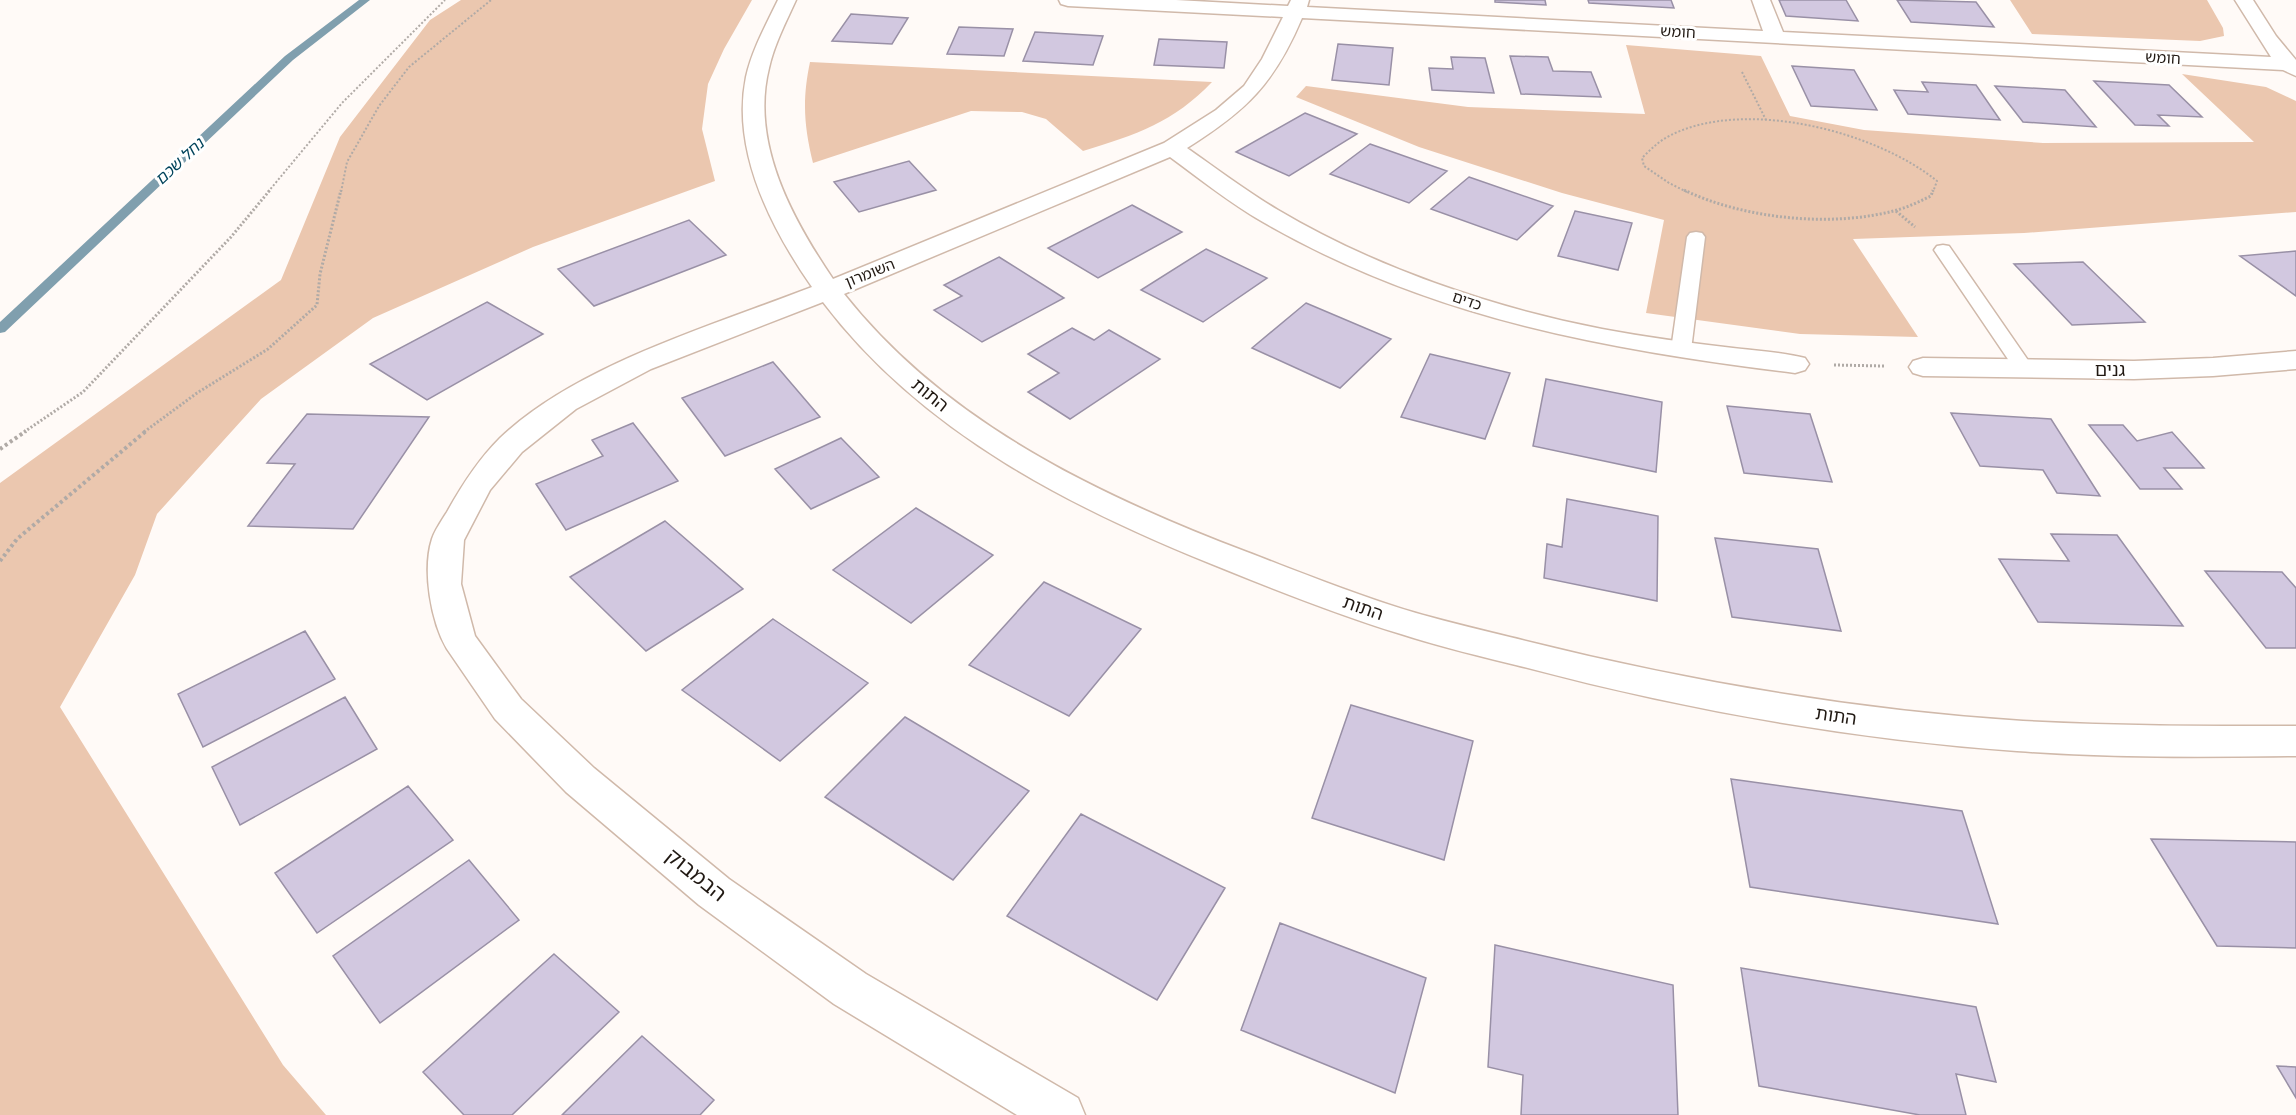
<svg xmlns="http://www.w3.org/2000/svg" width="2296" height="1115" font-family="Mulish,'Noto Sans Hebrew',sans-serif">
	<style>
		.green { fill: #ebc7af }
		.lines { fill: none; stroke-linecap: round; stroke-linejoin: round }
		.stream { fill: #809fae; fill-rule: evenodd }
		.building { fill: #d2c8e0; stroke: #9990a6; stroke-width: 1.5 }
		.lane-casing { stroke: #d0b9aa; stroke-width: 3 }
		.street-casing { stroke: #d0b9aa; stroke-width: 3 }
		.path-far2 { stroke: #b0aaa6; stroke-width: 2; stroke-dasharray: 2 2; stroke-linecap: butt }
		.path-far1 { stroke: #b0aaa6; stroke-width: 3; stroke-dasharray: 2 2; stroke-linecap: butt }
		.path { stroke: #b0aaa6; stroke-width: 4; stroke-dasharray: 3 3; stroke-linecap: butt }
		.lane { fill: #fff; fill-rule: evenodd }
		.street { fill: #fff; fill-rule: evenodd }
		.labels { text-anchor: middle; stroke-width: 6; stroke-linejoin: round; paint-order: stroke }
		.far-street-label { font-size: 15px; fill: #211913; stroke: #fff }
		.far-water-label { font-size: 16px; font-style: italic; fill: #00435b; stroke: #fff }
		.street-label { font-size: 18px; fill: #211913; stroke: #fff }
		.near-street-label { font-size: 21px; fill: #211913; stroke: #fff }
	</style>
	<rect width="100%" height="100%" fill="#fffaf7"/>
	<path class="green" d="M461,0H752L724,49L708,84L702,129L715,181L533,247L373,318L261,399L157,514L135,575L60,707L283,1065L326,1115H0V483L281,280L340,137L430,20Z
		M2010,0H2207L2223,28L2224,36L2200,41L2032,34Z
		M1626,45L1761,56L1790,116L1864,130L2043,143L2254,142L2182,74L2266,87L2296,101V212L2024,233L1853,239L1918,337L1800,334L1646,313L1664,220L1562,193L1419,147L1296,97L1306,86L1468,107L1645,114Z
		M810,62L1212,82C1174,122 1136,135 1083,151L1046,119L1022,112L971,111L813,163C804,126 802,100 810,62Z"/>
	<g class="lines">
		<path class="stream" d="M359,0H370L293,60L5,332L0,333V322L285,56Z"/>
	</g>
	<path class="building" d="M1495,0H1545L1546,5L1495,2Z
		M1588,0H1671L1674,8L1589,3Z
		M1779,0H1846L1858,21L1786,16Z
		M1897,0L1976,2L1994,27L1911,22Z
		M851,14L908,18L892,44L832,41Z
		M959,27L1013,29L1004,56L947,54Z
		M1035,32L1103,36L1093,65L1023,61Z
		M1159,39L1227,42L1224,68L1154,65Z
		M1338,44L1393,48L1389,85L1332,80Z
		M1510,56L1548,57L1553,71L1591,72L1601,97L1521,94Z
		M1451,57L1485,58L1494,93L1432,90L1429,68L1453,69Z
		M1792,66L1854,70L1877,110L1811,106Z
		M2094,81L2169,85L2202,117L2158,115L2169,126L2135,125Z
		M1922,82L1976,85L2000,120L1908,114L1894,90L1928,92Z
		M1995,86L2065,90L2096,127L2023,122Z
		M1305,113L1357,134L1289,176L1236,152Z
		M1370,144L1447,171L1409,203L1330,174Z
		M909,161L936,190L859,212L834,182Z
		M1469,177L1553,206L1517,240L1431,209Z
		M1132,205L1182,232L1098,278L1048,248Z
		M1575,211L1632,223L1618,270L1558,256Z
		M689,220L726,255L594,306L558,269Z
		M1206,249L1267,278L1203,322L1141,290Z
		M2296,251V296L2240,256Z
		M999,257L1064,298L982,342L934,310L962,296L944,285Z
		M2083,262L2145,322L2072,325L2014,264Z
		M487,302L543,334L427,400L370,364Z
		M1306,303L1391,339L1340,388L1252,348Z
		M1072,328L1094,340L1109,330L1160,359L1070,419L1028,392L1059,373L1028,354Z
		M1430,354L1510,373L1485,439L1401,417Z
		M773,362L820,417L725,456L682,398Z
		M1546,379L1662,402L1656,472L1533,446Z
		M1727,406L1810,414L1832,482L1744,473Z
		M1951,413L2051,419L2100,496L2057,493L2043,470L1980,466Z
		M307,414L429,417L353,529L248,526L295,464L267,463Z
		M633,423L678,481L566,530L536,484L603,456L592,440Z
		M2089,425H2123L2137,441L2172,432L2204,468H2164L2182,489H2140Z
		M841,438L879,477L811,509L775,469Z
		M1567,499L1658,516L1657,601L1544,578L1547,544L1562,547Z
		M916,508L993,555L911,623L833,570Z
		M665,521L743,589L646,651L570,577Z
		M2051,534L2117,535L2183,626L2038,622L1999,559L2069,561Z
		M1715,538L1818,549L1841,631L1732,617Z
		M2205,571L2282,572L2296,588V648H2266Z
		M1044,582L1141,629L1069,716L969,665Z
		M773,619L868,683L780,761L682,690Z
		M305,631L335,679L203,747L178,694Z
		M345,697L377,749L240,825L212,767Z
		M1351,705L1473,741L1444,860L1312,818Z
		M905,717L1029,791L953,880L825,797Z
		M1731,779L1962,811L1998,924L1750,887Z
		M408,786L453,840L317,933L275,873Z
		M1081,814L1225,888L1157,1000L1007,916Z
		M2151,839L2296,842V948L2217,946Z
		M469,860L519,920L380,1023L333,956Z
		M1280,923L1426,978L1395,1093L1241,1030Z
		M1495,945L1673,985L1678,1115H1521L1523,1075L1488,1067Z
		M554,954L619,1012L512,1115H464L423,1072Z
		M1741,968L1976,1007L1996,1082L1956,1074L1966,1115H1920L1759,1086Z
		M642,1036L714,1100L700,1115H562Z
		M2277,1066L2296,1067V1098Z"/>
	<g class="lines">
		<g class="lane-casing">
			<path id="lane" d="M1696,232L1702,233L1705,237L1691,350L1688,354H1674L1671,350L1687,237L1690,233Z
				M1943,245L1949,246L2032,366L2035,370L2032,374L2025,376L2018,374L1934,250L1937,246Z"/>
		</g>
		<g class="street-casing">
			<path id="street" d="M778,0H796C786,22 774,45 769,68C750,143 793,220 833,279L1164,143L1216,110L1244,86L1262,59L1283,17L1068,6L1061,4L1059,0H1176L1288,6L1291,0H1309L1307,7L1763,31L1752,0H1770L1783,32L2271,57L2235,0H2253L2276,36L2296,60V76L2283,70L1302,18C1274,84 1247,110 1187,148C1217,169 1246,191 1278,210C1376,268 1490,307 1602,329C1645,337 1689,343 1733,348C1757,351 1782,352 1805,358L1809,364L1805,370L1795,373C1605,349 1431,319 1263,222C1230,203 1200,179 1170,157L844,294C945,422 1097,495 1247,552C1302,573 1358,596 1416,613C1451,623 1486,631 1522,640C1686,681 1853,710 2023,721C2114,726 2205,726 2296,726V756C2203,757 2110,758 2017,751C1850,739 1686,710 1524,667C1483,657 1441,647 1401,634C1342,616 1286,594 1229,571C1077,511 924,435 823,302L651,369L576,409L522,452L490,490L464,540L461,584L475,636L521,699L594,768L729,879L866,974L1078,1098L1085,1115H1017L834,1004L699,905L566,792L495,719L447,649C431,622 422,570 432,539C435,530 442,520 447,512C462,485 478,460 500,438C576,365 714,325 812,287C771,228 731,151 746,77C752,50 766,25 778,0Z
				M2296,351V369L2213,376L2134,379L1923,376L1913,373L1909,367L1913,361L1923,358L2134,361L2213,358Z"/>
		</g>
		<path class="path-far2" d="M1742,72L1766,120
			M268,192L342,103L445,0
			M341,192L347,162L379,106L409,67L491,0
			M1687,192L1669,183L1644,166L1642,158C1651,149 1659,141 1671,135C1746,98 1875,131 1937,181L1933,192"/>
		<path class="path-far1" d="M1684,190C1744,219 1833,228 1897,210C1909,207 1920,201 1931,196L1933,190
			M1896,211L1915,227
			M1834,365L1884,366
			M24,432L83,392L231,237L270,190
			M144,432L197,393L268,349L317,305L320,274L341,190"/>
		<path class="path" d="M0,449L26,431
			M0,561L17,539L146,431"/>
		<use href="#lane" class="lane"/>
		<use href="#street" class="street"/>
	</g>
	<g class="labels">
		<g class="far-street-label">
			<text transform="translate(1678 32) rotate(3)" y="5">חומש</text>
			<text transform="translate(2163 58) rotate(3)" y="5">חומש</text>
			<text transform="translate(870 273) rotate(-22)" y="5">השומרון</text>
			<text transform="translate(1467 301) rotate(19)" y="5">כדים</text>
		</g>
		<g class="far-water-label">
			<text transform="translate(179 161) rotate(-43)" y="6">נחל שכם</text>
		</g>
		<g class="street-label">
			<text x="2110" y="376">גנים</text>
			<text transform="translate(930 395) rotate(39)" y="6">התות</text>
			<text transform="translate(1363 608) rotate(19)" y="6">התות</text>
			<text transform="translate(1836 716) rotate(8)" y="6">התות</text>
		</g>
		<g class="near-street-label">
			<text transform="translate(696 875) rotate(39)" y="7">הבמבוק</text>
		</g>
	</g>
</svg>
